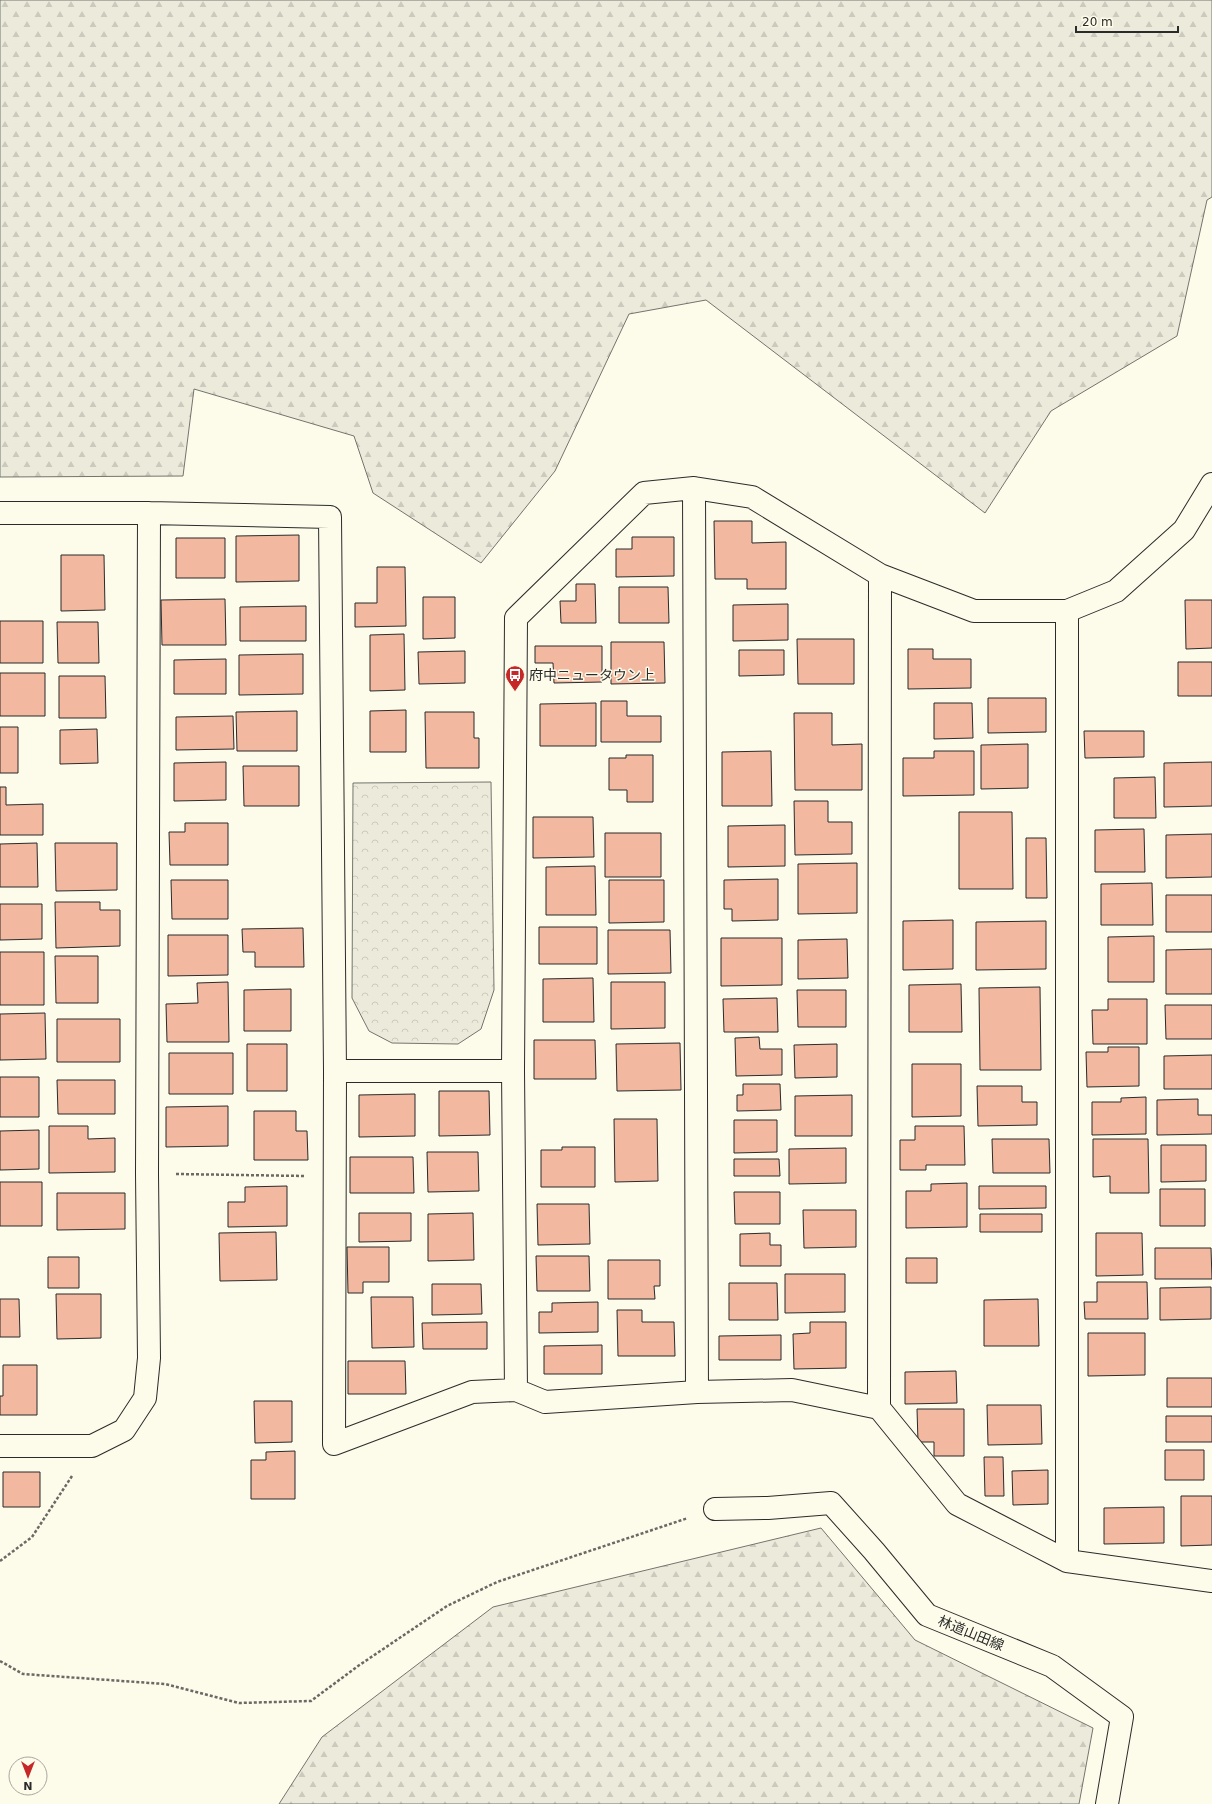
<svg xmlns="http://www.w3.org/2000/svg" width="1212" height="1804" font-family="'DejaVu Sans','Noto Sans JP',sans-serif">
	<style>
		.forest { fill: url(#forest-firs); stroke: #74746e }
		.park { fill: url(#park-crowns); stroke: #74746e }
		.building { fill: #f2b8a0; stroke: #2b2b2b }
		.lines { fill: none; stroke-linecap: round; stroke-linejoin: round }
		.minor-casing { stroke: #2b2b2b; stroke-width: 24 }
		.path { stroke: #6a6964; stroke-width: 2.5; stroke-dasharray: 3 2; stroke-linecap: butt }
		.minor { stroke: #fdfbea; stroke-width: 22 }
		.labels { text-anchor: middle; stroke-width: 3; stroke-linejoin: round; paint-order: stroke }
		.poi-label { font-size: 14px; fill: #2b2b2b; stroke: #fdfbea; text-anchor: start }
		.street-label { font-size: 14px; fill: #2b2b2b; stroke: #fdfbea }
	</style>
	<defs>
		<pattern id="forest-firs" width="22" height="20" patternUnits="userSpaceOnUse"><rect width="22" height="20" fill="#ecebdb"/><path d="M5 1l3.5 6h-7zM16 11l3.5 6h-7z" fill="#cbcabc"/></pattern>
		<pattern id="park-crowns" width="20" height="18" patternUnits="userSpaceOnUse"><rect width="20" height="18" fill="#ecebdb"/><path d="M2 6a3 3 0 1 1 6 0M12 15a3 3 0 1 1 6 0" fill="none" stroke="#cbcabc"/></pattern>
	</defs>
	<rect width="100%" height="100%" fill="#fdfbea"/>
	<path class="forest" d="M0,0H1212V197L1207,200L1177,336L1051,411L985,513L706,300L629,314L555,471L481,563L373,493L354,436L194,389L183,476L0,477Z
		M821,1528L915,1640L1093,1728L1079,1804H279L322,1737L493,1607Z"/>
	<path class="park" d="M491,782L494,990L481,1029L458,1044L392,1043L369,1031L352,998L353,783Z"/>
	<path class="building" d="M714,521H752V543L786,542V589H747V579H715Z
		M299,535V581L236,582V536Z
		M632,537H674V576L616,577V549H632Z
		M176,538H225V578H176Z
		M61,555H104L105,610L61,611Z
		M377,567H405L406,626L355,627V603H377Z
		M576,584H595L596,623H561L560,601H576Z
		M619,587H668L669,623H619Z
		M423,597H455V638L423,639Z
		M225,599L226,645H162L161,600Z
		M1185,600H1212V648L1186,649Z
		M788,604V640L733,641V605Z
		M306,606V641H240V607Z
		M0,621H43V663H0Z
		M57,622H98L99,663H58Z
		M404,634L405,690L370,691V635Z
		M797,639H854V684H798Z
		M611,642H664L665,683L611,684Z
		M535,646H602V682L554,683L553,663H535Z
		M908,649H933V659H971V688L908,689Z
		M739,650H784V675L739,676Z
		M465,651V683L419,684L418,652Z
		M303,654V694L239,695V655Z
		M226,659V694H174V660Z
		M1178,662H1212V696H1178Z
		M0,673H45V716H0Z
		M59,676H105L106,718H59Z
		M988,698H1046V732L988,733Z
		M601,701H627V716H661V742H601Z
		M596,703V746H540V704Z
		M934,703H972L973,738L934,739Z
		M406,710V752H370V711Z
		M297,711V751H237L236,712Z
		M425,712H474V738H479V768H426Z
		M794,713H832V745L862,744V790H795Z
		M233,716L234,749L176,750V717Z
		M0,727H18V773H0Z
		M97,729L98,763L60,764V730Z
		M1084,731H1144V757L1085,758Z
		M1028,744V788L981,789V745Z
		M771,751L772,806H722V752Z
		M934,751H974V795L903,796V758H934Z
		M626,755H653V802H627V790H609V758H626Z
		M226,762V800L174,801V763Z
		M1212,762V806L1164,807V763Z
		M243,766H299V806H244Z
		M1155,777L1156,818H1114V778Z
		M0,787H6V805L43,804V835H0Z
		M794,801H828V822H852V854L795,855Z
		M959,812H1012L1013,889H959Z
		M533,817H593L594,857L533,858Z
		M185,823H228V865H170L169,832H185Z
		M785,825V866L728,867V826Z
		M1144,829L1145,872H1095V830Z
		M605,833H661V877H605Z
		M1212,834V877L1166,878V835Z
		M1026,838H1046L1047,898H1026Z
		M37,843L38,887H0V844Z
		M55,843H117V890L56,891Z
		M857,863V913L798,914V864Z
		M595,866L596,915H546V867Z
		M778,879V920L732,921V909H724V880Z
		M171,880H228V919H172Z
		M609,880H664V922L609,923Z
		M1152,883L1153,925H1101V884Z
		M1166,895H1212V932H1166Z
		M55,902H100V910H120V946L56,948Z
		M0,904H42V939L0,940Z
		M953,920V969L903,970V921Z
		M1046,921V969L976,970V922Z
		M539,927H597V964H539Z
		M303,928L304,967H255V952H243L242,929Z
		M608,930H670L671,973L608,974Z
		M168,935H228V975L168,976Z
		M1154,936V982H1108V937Z
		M721,938H782V985L721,986Z
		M847,939L848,978L798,979V940Z
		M1212,949V994H1166V950Z
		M0,952H44V1005H0Z
		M55,956H98V1003H56Z
		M593,978L594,1022H543V979Z
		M228,982L229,1042H167L166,1004L198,1003L197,983Z
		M611,982H665V1028L611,1029Z
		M961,984L962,1032H909V985Z
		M1040,987L1041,1070H980L979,988Z
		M291,989V1031H244V990Z
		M797,990H846V1027H798Z
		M777,998L778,1032H724L723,999Z
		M1108,999H1147V1044H1093L1092,1010H1108Z
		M1165,1005H1212V1039H1166Z
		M45,1013L46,1059L0,1060V1014Z
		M57,1019H120V1062H57Z
		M759,1037L760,1049H782V1075L736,1076L735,1038Z
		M534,1040H595L596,1079H534Z
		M680,1043L681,1090L617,1091L616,1044Z
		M247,1044H287V1091H247Z
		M837,1044V1077L795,1078L794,1045Z
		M1108,1047H1139V1086L1087,1087L1086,1052H1108Z
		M169,1053H233V1094H169Z
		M1212,1055V1089H1164V1056Z
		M912,1064H961V1116L912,1117Z
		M0,1077H39V1117H0Z
		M57,1080H115V1114H58Z
		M743,1084H780L781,1110L737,1111V1095H743Z
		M977,1086H1022V1102H1037V1125L978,1126Z
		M439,1091H489L490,1135L439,1136Z
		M415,1094V1136L359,1137V1095Z
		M852,1095V1136H795V1096Z
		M1146,1097V1134L1092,1135V1102H1121V1098Z
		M1198,1099V1115H1212V1134L1157,1135V1100Z
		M228,1106V1146L166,1147V1107Z
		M254,1111H296V1131H307L308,1160H254Z
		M614,1119H657L658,1181L615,1182Z
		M734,1120H777V1152L734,1153Z
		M49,1126H88V1139L115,1138V1172L49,1173Z
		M915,1126H964L965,1165H926V1170H900V1140H915Z
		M39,1130V1169L0,1170V1131Z
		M992,1139H1049L1050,1173H993Z
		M1093,1139H1148L1149,1193H1110V1176L1093,1177Z
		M1161,1145H1206V1181L1161,1182Z
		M562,1147H595V1187H541V1150H562Z
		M846,1148V1183L789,1184V1149Z
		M427,1152H478L479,1191L428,1192Z
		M350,1157H413L414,1193H350Z
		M734,1159H779L780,1176H734Z
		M0,1182H42V1226H0Z
		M967,1183V1227L906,1228V1191H931V1184Z
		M287,1186V1226L228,1227V1202H245V1187Z
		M979,1186H1046V1208L979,1209Z
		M1160,1189H1205V1226H1160Z
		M734,1192H780V1224H735Z
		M57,1193H125V1229L57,1230Z
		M537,1204H589L590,1244L538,1245Z
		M803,1210H856V1247L804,1248Z
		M359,1213H411V1241L359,1242Z
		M473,1213L474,1260L428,1261V1214Z
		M980,1214H1042V1232H980Z
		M276,1232L277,1280L220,1281L219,1233Z
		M770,1233V1245H781V1266H740V1234Z
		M1096,1233H1142L1143,1275L1096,1276Z
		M347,1247H389V1282H363V1293H348Z
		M1155,1248H1211L1212,1279H1155Z
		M536,1256H589L590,1291H537Z
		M48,1257H79V1288H48Z
		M906,1258H937V1283H906Z
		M608,1260H660V1286H654L655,1299H608Z
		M785,1274H845V1312L785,1313Z
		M1097,1282H1147L1148,1319H1085L1084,1302H1097Z
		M729,1283H777L778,1320H729Z
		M432,1284H481L482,1314L432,1315Z
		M1211,1287V1319L1160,1320V1288Z
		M56,1294H101V1338L57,1339Z
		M371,1297H413L414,1347L372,1348Z
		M0,1299H19L20,1337H0Z
		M1038,1299L1039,1346H984V1300Z
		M598,1302V1332L539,1333V1312H552V1303Z
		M617,1310H642V1322H674L675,1356H618Z
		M487,1322V1349H423L422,1323Z
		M810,1322H846V1368L794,1369L793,1334L810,1333Z
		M1088,1333H1145V1375L1088,1376Z
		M781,1335V1360H719V1336Z
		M602,1345V1374H544V1346Z
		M348,1361H405L406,1394H348Z
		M3,1365H37V1415H0V1396H3Z
		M956,1371L957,1403L905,1404V1372Z
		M1167,1378H1212V1407H1167Z
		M254,1401H292V1442L255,1443Z
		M987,1405H1041L1042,1444L988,1445Z
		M917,1409H964V1456H934V1442H918Z
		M1166,1416H1212V1442H1166Z
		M1165,1450H1204V1480H1165Z
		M295,1451V1499H251V1460H266V1452Z
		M984,1457H1003L1004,1496H985Z
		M1048,1470V1504L1013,1505L1012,1471Z
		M3,1472H40V1507H3Z
		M1181,1496H1212V1545L1181,1546Z
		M1164,1507V1543L1104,1544V1508Z"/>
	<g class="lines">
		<g class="minor-casing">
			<path id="minor" d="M694,488L697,1392
				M0,513H149L330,517L335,1071H513L516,618L644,493L694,488L752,497L880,575L974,611H1067L1116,591L1184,530L1212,484
				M1067,611V1561
				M335,1071L334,1444L472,1392L516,1390L545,1402L697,1392L792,1390L879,1408L957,1504L1067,1561L1212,1581
				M513,1071L516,1390
				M879,1408L880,575
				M0,1446H92L124,1430L145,1398L149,1358L147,1174L149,513
				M715,1509L768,1508L831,1503L874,1551L927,1615L1052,1666L1122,1717L1107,1804"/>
		</g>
		<path class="path" d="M176,1174L305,1176
			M0,1561L32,1537L72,1476
			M0,1661L23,1674L165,1684L239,1703L311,1701L358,1666L447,1606L497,1582L688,1518"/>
		<use href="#minor" class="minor"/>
	</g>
	<defs>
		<g id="bus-pin" transform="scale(1)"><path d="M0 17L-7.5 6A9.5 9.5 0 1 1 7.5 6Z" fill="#c62828" stroke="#fdfbea"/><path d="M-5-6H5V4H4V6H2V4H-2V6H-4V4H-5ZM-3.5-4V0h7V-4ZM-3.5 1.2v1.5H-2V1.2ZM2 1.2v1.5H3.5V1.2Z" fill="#fff"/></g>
	</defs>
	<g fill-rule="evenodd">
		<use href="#bus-pin" x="515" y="675"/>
	</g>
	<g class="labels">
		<g class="poi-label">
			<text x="529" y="680">府中ニュータウン上</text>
		</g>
		<g class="street-label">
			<text transform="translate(971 1633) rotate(22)" y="5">林道山田線</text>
		</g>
	</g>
	<g transform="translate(28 1776) rotate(180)"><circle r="19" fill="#fdfbea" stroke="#a9a89e"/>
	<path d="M0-3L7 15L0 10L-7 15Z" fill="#c62828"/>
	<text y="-6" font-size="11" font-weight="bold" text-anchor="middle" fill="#2b2b2b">N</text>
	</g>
	<path d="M1076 26v6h102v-6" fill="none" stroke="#2b2b2b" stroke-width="2"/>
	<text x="1082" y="26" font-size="12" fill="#2b2b2b" stroke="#fdfbea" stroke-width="3" paint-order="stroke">20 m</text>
</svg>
